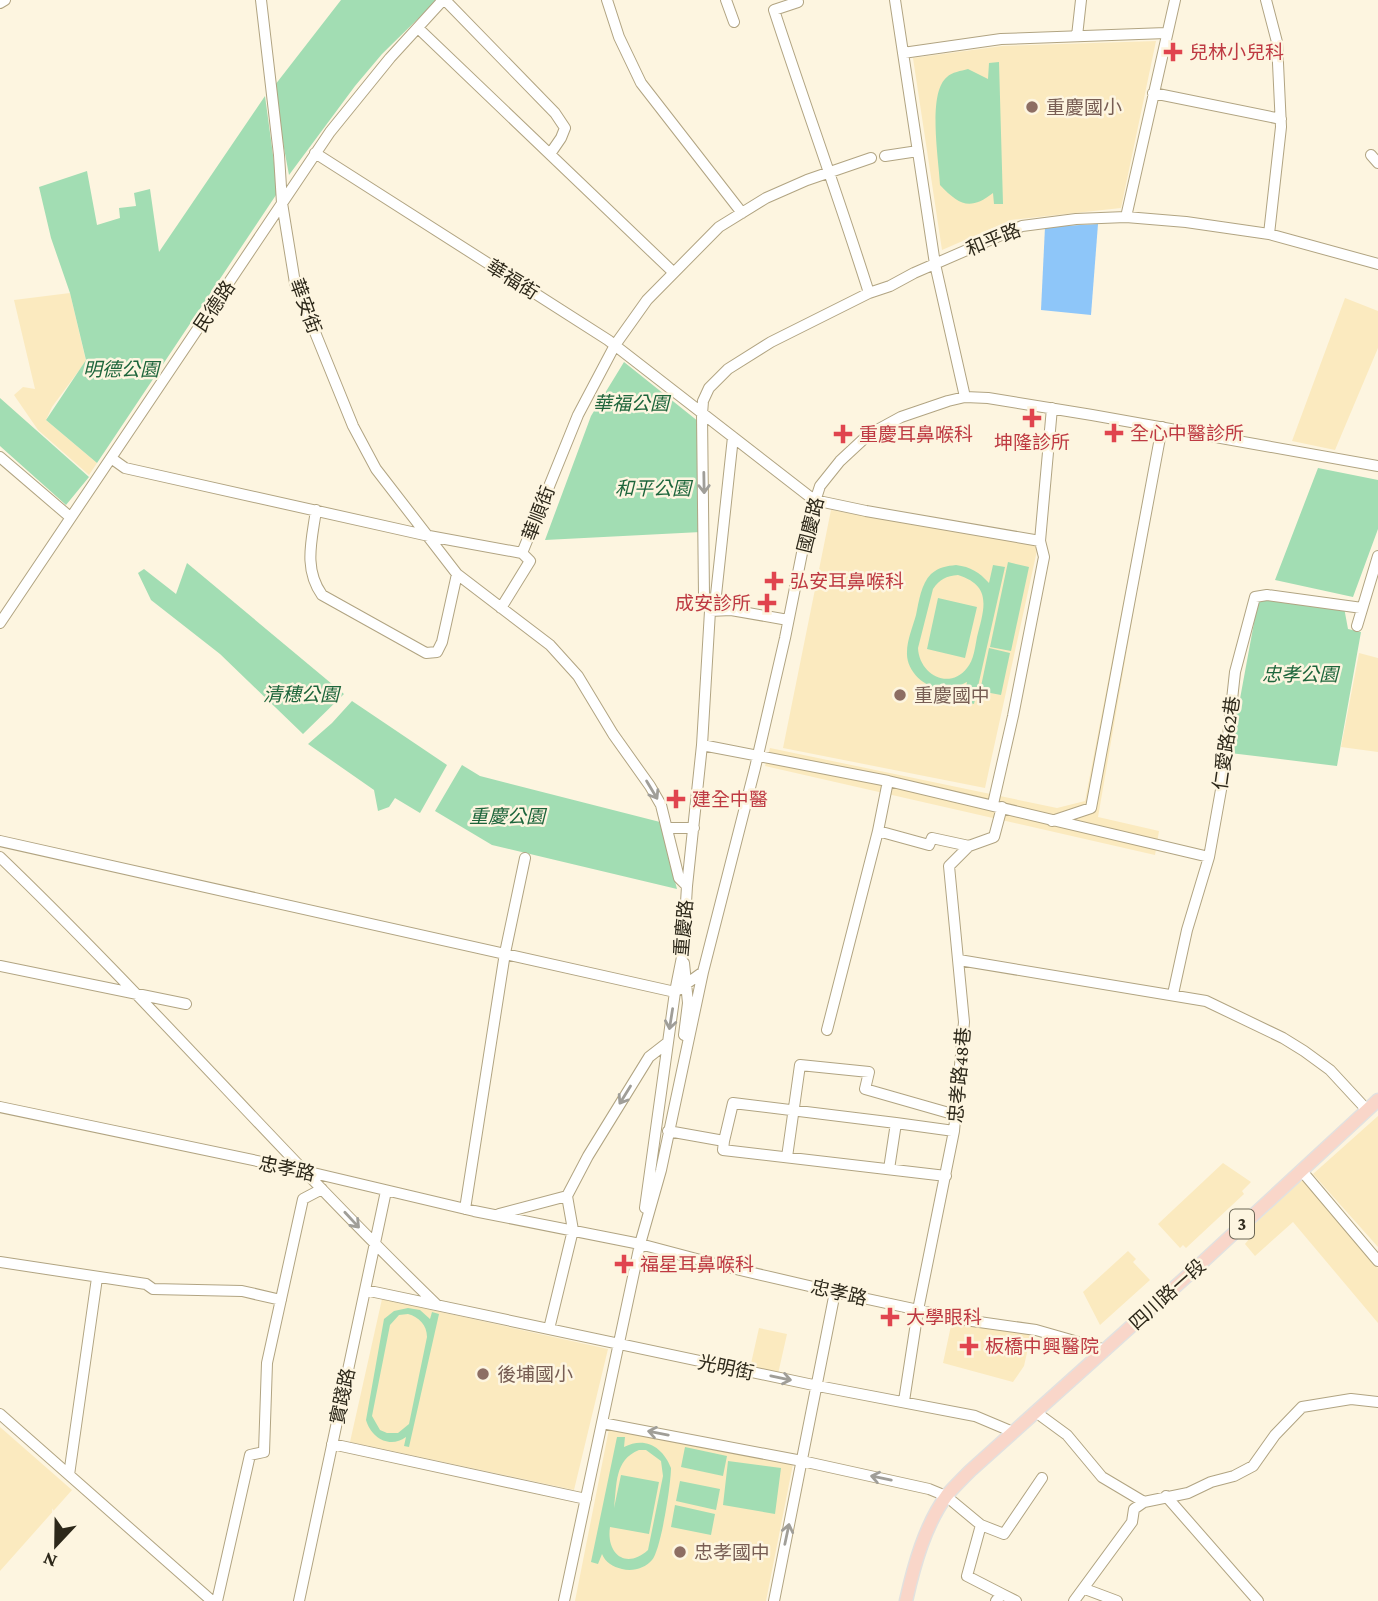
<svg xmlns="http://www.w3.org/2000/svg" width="1378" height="1601" font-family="'Crimson Pro','Noto Sans TC',serif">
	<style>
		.built { fill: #fbeabf }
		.green { fill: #a2ddb3; fill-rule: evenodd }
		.water { fill: #8ec6f9 }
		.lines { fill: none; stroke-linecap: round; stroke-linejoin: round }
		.minor-casing { stroke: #b1a482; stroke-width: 12 }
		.major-casing { stroke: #e2e1df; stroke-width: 15 }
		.minor { stroke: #fff; stroke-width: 10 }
		.major { stroke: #f9d6c9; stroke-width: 12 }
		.oneway { stroke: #a09e98 }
		.health-dot { fill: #e0444e; stroke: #fdf5e0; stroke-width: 2.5 }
		.education-dot { fill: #8d6e63; stroke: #fdf5e0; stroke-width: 2.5 }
		.labels { text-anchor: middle; stroke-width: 5; stroke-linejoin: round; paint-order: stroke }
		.shield { fill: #fdf5e0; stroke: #6b6655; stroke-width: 2 }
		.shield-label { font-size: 18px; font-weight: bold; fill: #2d281a }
		.health-label { font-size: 19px; fill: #be3a42; stroke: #fdf5e0; text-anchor: start }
		.education-label { font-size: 19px; fill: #785e54; stroke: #fdf5e0; text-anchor: start }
		.street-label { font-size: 19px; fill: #2d281a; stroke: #fdf5e0 }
		.park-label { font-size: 19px; font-style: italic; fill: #1d653b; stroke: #fdf5e0 }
	</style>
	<rect width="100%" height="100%" fill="#fdf5e0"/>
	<path class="built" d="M1156,41L1121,208L1011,220L942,250L913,58L1002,46Z
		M70,293L86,361L52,407L46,420L97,463L89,475L38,430L14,395L23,387L35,389L14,300Z
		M1345,298L1378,311V348L1335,450L1292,441Z
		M1157,428L1165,430L1098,817L1159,831L1155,855L765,766L770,748L1057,808L1085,801Z
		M831,510L1038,546L985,788L783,748Z
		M1359,653L1378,658V752L1341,747Z
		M1378,1116V1247L1313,1174Z
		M1223,1163L1251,1182L1242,1191L1244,1194L1186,1248L1183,1245L1180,1248L1158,1224Z
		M1302,1179L1378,1268V1323L1293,1222L1255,1256L1245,1244L1249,1239L1245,1233Z
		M1128,1251L1136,1259L1133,1262L1150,1280L1100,1325L1083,1292Z
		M382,1299L608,1349L574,1490L350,1442Z
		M952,1321L1031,1335L1024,1366L1013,1382L943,1363Z
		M759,1328L787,1334L778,1374L750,1368Z
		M0,1427L72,1490L0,1571Z
		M609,1429L793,1464L766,1601H575Z"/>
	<path class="green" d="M341,0H437L382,54L355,86L289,175L281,132L275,85Z
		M999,62L1003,204H994L993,193C970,211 959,205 940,185C939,160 927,93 947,77C952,72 961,71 968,69L988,79L989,63Z
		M265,96L278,192L97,463L46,420L86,360L70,293L51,238L39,187L87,171L97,225L120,218L119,208L136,206L134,193L150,189L159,252Z
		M624,362L699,422L701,532L545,540L591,416Z
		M0,398L89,477L66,505L0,446Z
		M1318,468L1378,480V529L1353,597L1275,580Z
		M1008,562L1029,567L1011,651L990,647Z
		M187,563L344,694L303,734L220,654L151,600L138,573L144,569L176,594Z
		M956,565C971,567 979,572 989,583L993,565L1005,567L974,704L963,701L967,682C959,686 951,690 941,689C924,687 906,671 907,652C907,640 913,626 916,615C919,601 921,584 931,574C939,567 947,566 956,565ZM958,575C993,586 984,609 977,637C975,647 974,660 967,668C949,691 919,674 918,648L933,589C940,579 946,576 958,575Z
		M1269,590L1343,602L1348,629L1361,632L1337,766L1230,753L1258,601Z
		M938,598L977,607L965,658L927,649Z
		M989,648L1010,653L1001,695L980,691Z
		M352,701L447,765L420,813L395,798L389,807L378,811L374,790L308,744L332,723Z
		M462,765L480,776L660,822L677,889L492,845L435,811Z
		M408,1308L420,1310L430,1319L432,1312L439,1314L409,1447L404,1446L406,1437C390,1449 371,1438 366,1420L384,1319L394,1311ZM408,1314C419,1317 427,1325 427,1337L409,1424L398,1433H387L380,1430L372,1416L390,1325L399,1315Z
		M617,1437H625L624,1447C645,1436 663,1447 671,1468C671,1484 661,1550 652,1560C645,1568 633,1572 622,1569C613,1567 605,1562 602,1554L598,1564L591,1562ZM639,1450H646L661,1461L663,1476L648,1550C626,1570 606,1554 610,1527L649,1534L659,1482L621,1475L614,1508C617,1485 614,1460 639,1450Z
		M685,1447L727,1456L723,1476L681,1467Z
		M728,1461L781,1468L775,1514L723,1505Z
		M680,1481L720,1489L716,1510L676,1501Z
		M675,1505L715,1514L711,1535L671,1527Z"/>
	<path class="water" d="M1098,224L1091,315L1041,310L1045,227Z"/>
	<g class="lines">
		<g class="minor-casing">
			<path id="minor" d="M261,0L279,155L282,203L295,283L353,426L376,469L457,574L550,645L578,676L613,734L650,786L661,805L679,878L687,886
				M445,0L555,113L565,128L561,138L550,154
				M607,0L619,37L641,83L742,213
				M726,0L734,22
				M895,0L935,264L965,397
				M1266,0L1277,42L1281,127L1269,234
				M798,2L774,10C805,105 839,198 869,293
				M0,3L5,0
				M418,28L673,272
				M1077,36L1081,0
				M903,53L1001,39L1166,33
				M1153,93L1281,119
				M315,153L608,340L814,500L866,511L1040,541
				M1371,155L1378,163
				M885,156L918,151
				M1126,217L1175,0
				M0,457L70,517
				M111,458L125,468L429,536L522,553L530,561L501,608
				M316,510C312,540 303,568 322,595L426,653L437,652L442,642L457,574
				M522,553L578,415L615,345L647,300L719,227L766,198L807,180L871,158
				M710,611L704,595L702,414L703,401L709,388L728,369L771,342L869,293L890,286L914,273L1022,226L1076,219L1126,217L1186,222L1269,234L1378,264
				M710,611L731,610L788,620
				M0,623L330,132L390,58L443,0
				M1357,626L1378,556
				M702,745L888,781L1209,857
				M888,781L878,831L929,845L932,838L969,846L994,837L1002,807
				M993,804L1013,716L1044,557L1040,541L1052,408
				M1052,821L1091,808L1162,427
				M667,828H694
				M0,841L675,992L703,972
				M0,857C151,1002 287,1160 437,1305
				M959,960L1206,1001L1283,1038L1304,1051L1330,1070L1367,1110
				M0,966L186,1004
				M1173,994L1187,930L1209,857L1224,773L1235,672L1255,597L1267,595L1362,608
				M827,1030L878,831
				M684,1035L688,1003L684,963
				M0,1107L305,1171L474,1211L640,1244L723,1266L835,1292L965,1320L1036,1330L1106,1350
				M896,1123L954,1131
				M668,1131L724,1141L723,1150L946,1176
				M724,1141L733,1103L896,1123L889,1169
				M787,1157L800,1065L869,1072L865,1089L956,1115
				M1301,1170L1378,1261
				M645,1208L675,992L683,952L687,886L702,745L710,611L716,595L733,437
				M465,1209L505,953L525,858
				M499,1214L567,1196L588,1156L649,1057L667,1043
				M0,1262L146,1284L153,1289L242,1291L281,1300
				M365,1290L818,1386L975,1416L1013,1432
				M549,1329L573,1230L567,1196
				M904,1401L918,1310L954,1131L964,1022L949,866L969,846
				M1037,1413L1067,1435L1102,1477L1144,1502
				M0,1414L212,1601
				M602,1423L802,1461L929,1489L946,1496L981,1525L967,1576L1002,1594
				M332,1444L586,1499
				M69,1475L97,1278
				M1166,1496L1258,1601
				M981,1525L1004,1534L1042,1478
				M1085,1589L1117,1601
				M217,1601L250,1455L264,1452L267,1363L303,1199L322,1189
				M299,1601L386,1191
				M564,1601L640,1244L661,1170L703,972L755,768L785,638L808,523L820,486L840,461L868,435L901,417L948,401L965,397L988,398L1092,415L1378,466
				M774,1601L835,1292
				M996,1601L1002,1594L1016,1601
				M1074,1601L1132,1522L1134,1509L1144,1502L1188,1493L1211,1482L1234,1476L1253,1466L1275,1435L1302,1407L1351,1399L1378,1402"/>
		</g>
		<g class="major-casing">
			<path id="major" d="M906,1601C914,1565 925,1525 947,1495C954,1487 962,1479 970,1471L1195,1269L1378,1100"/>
		</g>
		<use href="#minor" class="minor"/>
		<use href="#major" class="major"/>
	</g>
	<defs><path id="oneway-shaft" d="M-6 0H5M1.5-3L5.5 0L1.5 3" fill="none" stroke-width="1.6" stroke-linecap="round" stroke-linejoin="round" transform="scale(1.75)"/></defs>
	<g class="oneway">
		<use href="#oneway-shaft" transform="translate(704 483) rotate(89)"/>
		<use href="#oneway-shaft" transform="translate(652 790) rotate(59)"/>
		<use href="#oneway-shaft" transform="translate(671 1019) rotate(99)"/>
		<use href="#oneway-shaft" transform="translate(625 1095) rotate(122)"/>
		<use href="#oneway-shaft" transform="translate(352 1220) rotate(47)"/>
		<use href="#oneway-shaft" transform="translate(781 1378) rotate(12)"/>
		<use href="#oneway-shaft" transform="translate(658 1433) rotate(-169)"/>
		<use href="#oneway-shaft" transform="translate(881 1478) rotate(-168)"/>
		<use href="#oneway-shaft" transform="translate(787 1534) rotate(-78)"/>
	</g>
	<g class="health-dot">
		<path d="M1169.5 41.5h7v7h7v7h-7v7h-7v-7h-7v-7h7z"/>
		<path d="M1028.5 407.5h7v7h7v7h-7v7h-7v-7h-7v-7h7z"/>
		<path d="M1110.5 422.5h7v7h7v7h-7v7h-7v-7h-7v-7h7z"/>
		<path d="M839.5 423.5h7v7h7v7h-7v7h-7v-7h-7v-7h7z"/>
		<path d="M770.5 570.5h7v7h7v7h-7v7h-7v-7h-7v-7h7z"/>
		<path d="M763.5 592.5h7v7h7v7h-7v7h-7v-7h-7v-7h7z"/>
		<path d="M672.5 788.5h7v7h7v7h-7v7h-7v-7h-7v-7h7z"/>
		<path d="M620.5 1253.5h7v7h7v7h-7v7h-7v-7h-7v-7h7z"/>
		<path d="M886.5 1306.5h7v7h7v7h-7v7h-7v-7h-7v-7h7z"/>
		<path d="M965.5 1335.5h7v7h7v7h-7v7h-7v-7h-7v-7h7z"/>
	</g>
	<g class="education-dot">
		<circle cx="1032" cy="107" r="7"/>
		<circle cx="900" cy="695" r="7"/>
		<circle cx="483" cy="1374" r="7"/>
		<circle cx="680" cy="1552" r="7"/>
	</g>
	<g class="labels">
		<rect class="shield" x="1230" y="1209.5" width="24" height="29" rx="5"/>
		<g class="shield-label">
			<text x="1242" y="1230">3</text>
		</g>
		<g class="health-label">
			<text x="1189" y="59">兒林小兒科</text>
			<text x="1130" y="440">全心中醫診所</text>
			<text x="859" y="441">重慶耳鼻喉科</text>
			<text x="1032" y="449" text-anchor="middle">坤隆診所</text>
			<text x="790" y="588">弘安耳鼻喉科</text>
			<text x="751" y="610" text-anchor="end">成安診所</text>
			<text x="692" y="806">建全中醫</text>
			<text x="640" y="1271">福星耳鼻喉科</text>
			<text x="906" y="1324">大學眼科</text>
			<text x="985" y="1353">板橋中興醫院</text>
		</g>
		<g class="education-label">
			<text x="1046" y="114">重慶國小</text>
			<text x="914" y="702">重慶國中</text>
			<text x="497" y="1381">後埔國小</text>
			<text x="694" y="1559">忠孝國中</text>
		</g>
		<g class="street-label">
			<text transform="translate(993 239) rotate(-22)" y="7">和平路</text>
			<text transform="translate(513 279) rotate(32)" y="7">華福街</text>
			<text transform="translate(214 306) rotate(-56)" y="7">民德路</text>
			<text transform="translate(306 306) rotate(70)" y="7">華安街</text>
			<text transform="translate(538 513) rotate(-69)" y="7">華順街</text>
			<text transform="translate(810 525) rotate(-76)" y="7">國慶路</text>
			<text transform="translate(1226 743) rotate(-82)" y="7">仁愛路62巷</text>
			<text transform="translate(683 928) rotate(-85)" y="7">重慶路</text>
			<text transform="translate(959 1075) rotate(-85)" y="7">忠孝路48巷</text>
			<text transform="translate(287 1168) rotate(12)" y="7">忠孝路</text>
			<text transform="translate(839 1292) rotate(13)" y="7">忠孝路</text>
			<text transform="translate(1167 1294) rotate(-42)" y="7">四川路一段</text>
			<text transform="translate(726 1367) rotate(12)" y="7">光明街</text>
			<text transform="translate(342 1396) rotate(-78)" y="7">實踐路</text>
		</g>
		<g class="park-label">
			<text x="121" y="376">明德公園</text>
			<text x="631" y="410">華福公園</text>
			<text x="653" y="495">和平公園</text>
			<text x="1300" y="681">忠孝公園</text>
			<text x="301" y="701">清穗公園</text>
			<text x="507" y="823">重慶公園</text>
		</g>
	</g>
	<g transform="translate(56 1545) rotate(202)" stroke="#fdf5e0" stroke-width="5" paint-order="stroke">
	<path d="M0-5L12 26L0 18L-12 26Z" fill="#2d281a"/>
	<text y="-10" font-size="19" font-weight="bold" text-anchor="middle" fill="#2d281a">N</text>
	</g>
</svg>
